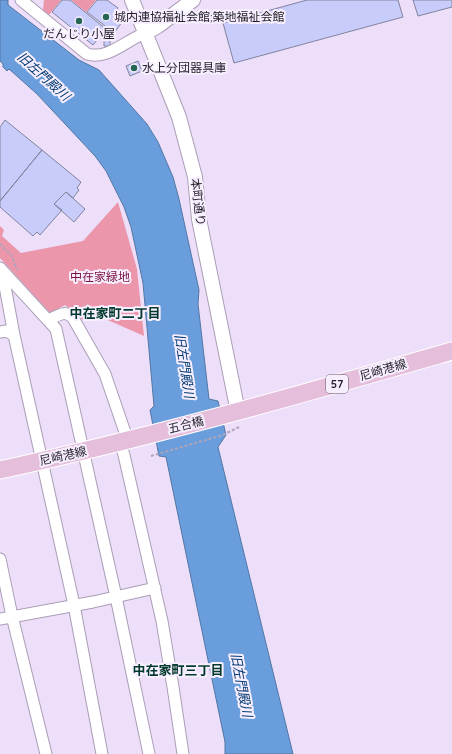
<svg xmlns="http://www.w3.org/2000/svg" width="452" height="754" font-family="Quicksand,'Noto Sans JP',sans-serif">
	<style>
		.green { fill: #ec96ac }
		.water { fill: #699ddc; stroke: #5477a5 }
		.building { fill: #c8ccfb; stroke: #81839d }
		.lines { fill: none; stroke-linecap: round; stroke-linejoin: round }
		.minor-casing { stroke: #aa9db6; stroke-width: 13 }
		.tertiary-casing { stroke: #aa9db6; stroke-width: 16 }
		.primary-casing { stroke: #fff; stroke-width: 19 }
		.path { stroke: #aea3b8; stroke-width: 2; stroke-dasharray: 3 2; stroke-linecap: butt }
		.minor { stroke: #fff; stroke-width: 11 }
		.tertiary { stroke: #fff; stroke-width: 14 }
		.primary { stroke: #e5bedb; stroke-width: 17 }
		.poi-dot { fill: #256654; stroke: #f7efff; stroke-width: 1.5 }
		.labels { text-anchor: middle; stroke-width: 4; stroke-linejoin: round; paint-order: stroke }
		.shield { fill: #f7efff; stroke: #625c67; stroke-width: 1 }
		.shield-label { font-size: 11px; font-weight: bold; fill: #221d26 }
		.poi-label { font-size: 12px; fill: #221d26; stroke: #f7efff; text-anchor: start }
		.street-label { font-size: 12px; fill: #221d26; stroke: #f7efff }
		.park-label { font-size: 12px; fill: #79123b; stroke: #f7efff }
		.water-label { font-size: 13px; font-style: italic; fill: #003870; stroke: #f7efff }
		.neighbourhood-label { font-size: 13px; font-weight: bold; fill: #00382b; stroke: #f7efff }
	</style>
	<rect width="100%" height="100%" fill="#eddff9"/>
	<path class="green" d="M44,0H61L49,15L43,10Z
		M71,0H96L86,12Z
		M118,202L137,269L144,336L94,314L83,320L65,305L50,313L0,258V226L4,230L2,236L21,253L83,241Z"/>
	<path class="water" d="M0,0H8V5L79,60L99,70L147,124L158,142L173,177L179,199L199,290L198,304L209,399L218,401L226,435L218,447L293,754H225V742L166,457L159,456L150,410L154,406L143,283L131,227L124,207L106,171L95,156L37,94L9,69L7,71L3,67V64L0,61Z"/>
	<path class="building" d="M62,0H70L106,29L93,45L52,12Z
		M97,0H107L118,8L114,13L123,21L114,33L87,12Z
		M307,0H398L403,17L234,63L223,23Z
		M413,0H452V7L418,16Z
		M104,39H110V46H104Z
		M138,61L142,71L130,76L126,66Z
		M5,120L42,150L0,201V127Z
		M42,150L81,182L77,188L79,190L73,198L66,192L54,204L62,210L40,235L37,232L33,236L0,207V201Z
		M66,192L85,209L74,222L54,204Z"/>
	<g class="lines">
		<g class="minor-casing">
			<path id="minor" d="M21,0L87,54C108,60 125,41 145,33
				M0,268L56,329L116,597L149,754
				M2,270L14,335
				M48,320C58,316 64,309 73,318L105,374L128,441
				M0,332L6,331L14,335L74,605L102,754
				M120,443L124,455L162,621L173,687L183,754
				M0,559L12,616L46,754
				M0,619L93,602L155,588"/>
		</g>
		<g class="tertiary-casing">
			<path id="tertiary" d="M132,0L179,117L195,177L199,219L238,412
				M145,33L158,26L193,0"/>
		</g>
		<g class="primary-casing">
			<path id="primary" d="M0,470C153,437 302,394 452,351"/>
		</g>
		<path class="path" d="M0,244L12,256L17,270
			M151,456L223,435L239,427"/>
		<use href="#minor" class="minor"/>
		<use href="#tertiary" class="tertiary"/>
		<use href="#primary" class="primary"/>
	</g>
	<g class="poi-dot">
		<circle cx="106" cy="17" r="4"/>
		<circle cx="79" cy="21" r="4"/>
		<circle cx="134" cy="68" r="4"/>
	</g>
	<g class="labels">
		<rect class="shield" x="326" y="375" width="22" height="18" rx="3"/>
		<g class="shield-label">
			<text x="337" y="388">57</text>
		</g>
		<g class="poi-label">
			<text x="114" y="21">城内連協福祉会館;築地福祉会館</text>
			<text x="79" y="38" text-anchor="middle">だんじり小屋</text>
			<text x="142" y="72">水上分団器具庫</text>
		</g>
		<g class="street-label">
			<text transform="translate(198 202) rotate(83)" y="4">本町通り</text>
			<text transform="translate(383 370) rotate(-16)" y="4">尼崎港線</text>
			<text transform="translate(186 425) rotate(-14)" y="4">五合橋</text>
			<text transform="translate(63 456) rotate(-13)" y="4">尼崎港線</text>
		</g>
		<g class="park-label">
			<text x="100" y="281">中在家緑地</text>
		</g>
		<g class="water-label">
			<text transform="translate(44 76) rotate(42)" y="5">旧左門殿川</text>
			<text transform="translate(185 366) rotate(81)" y="5">旧左門殿川</text>
			<text transform="translate(242 685) rotate(79)" y="5">旧左門殿川</text>
		</g>
		<g class="neighbourhood-label">
			<text x="115" y="318">中在家町二丁目</text>
			<text x="178" y="675">中在家町三丁目</text>
		</g>
	</g>
</svg>
